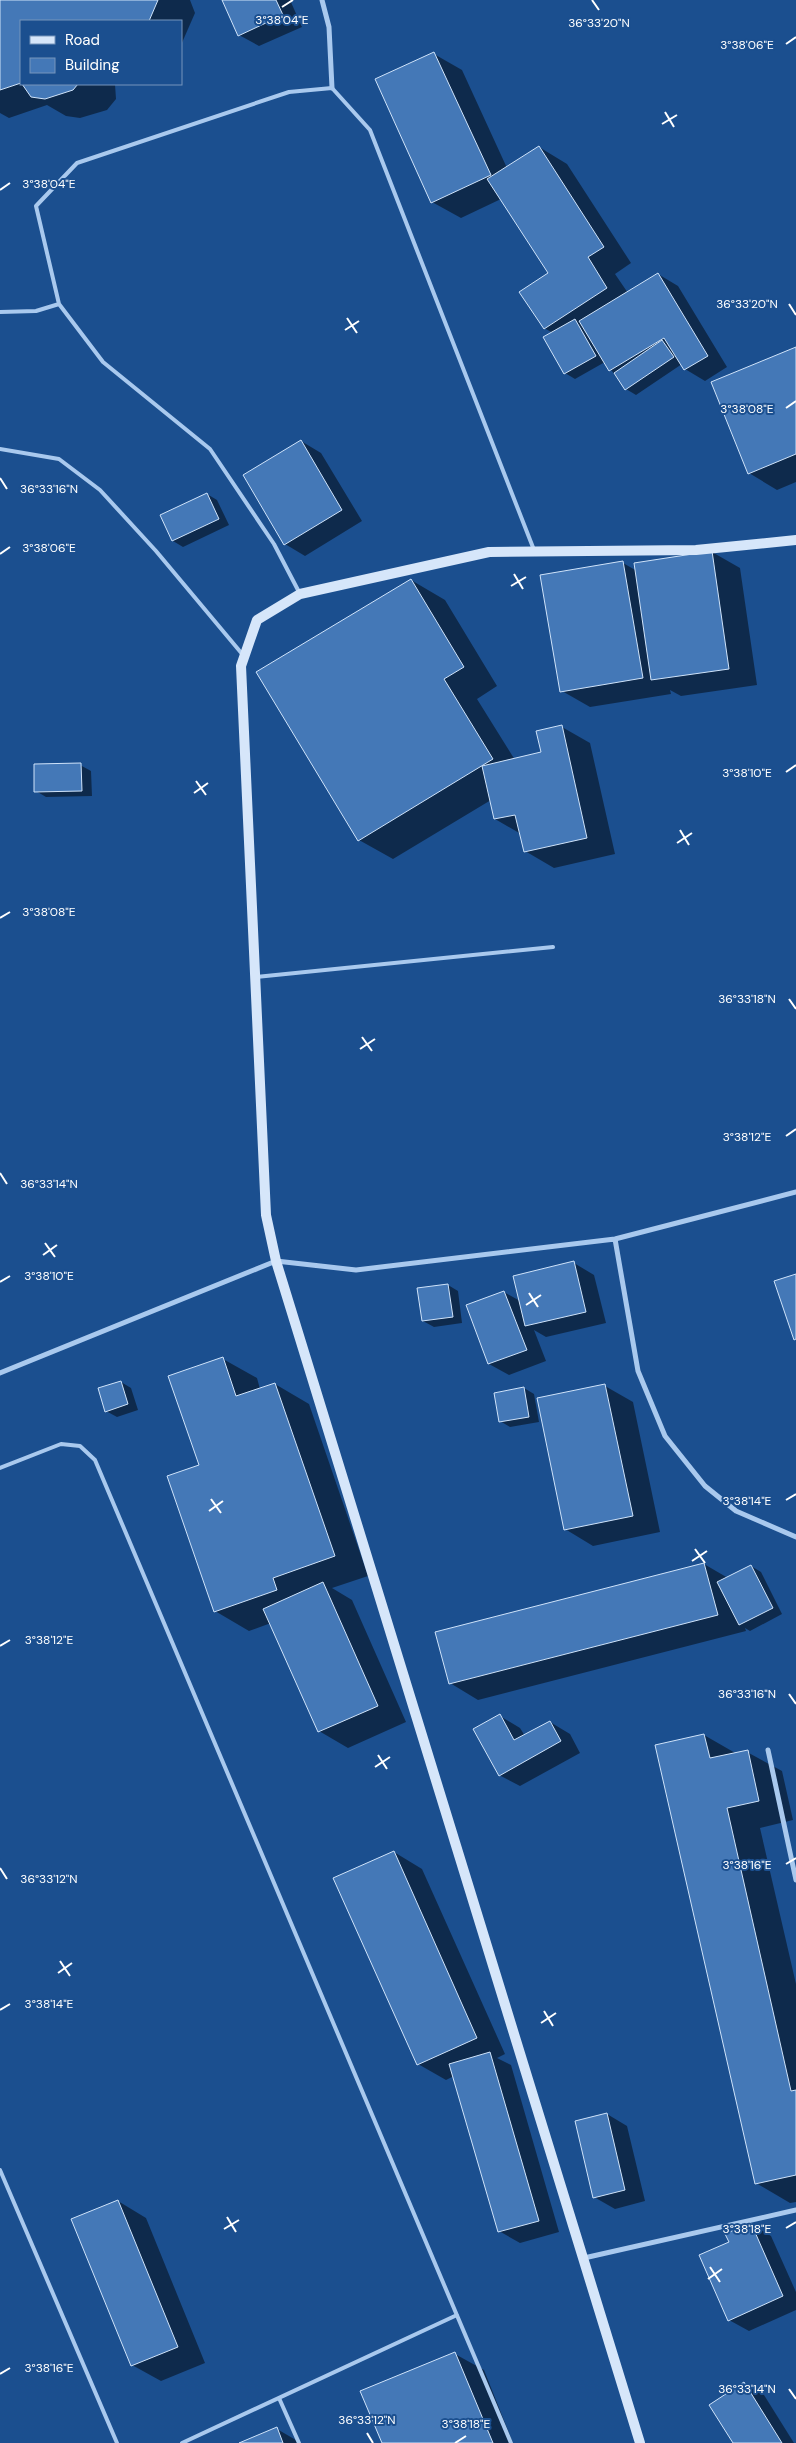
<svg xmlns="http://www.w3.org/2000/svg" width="796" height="2443" font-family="'DM Sans',sans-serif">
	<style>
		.shadow { fill: #0007 }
		.building { fill: #4478b7; stroke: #cfe3fa }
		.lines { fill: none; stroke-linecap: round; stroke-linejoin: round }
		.lane { stroke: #a9c9ee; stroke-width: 4 }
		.street { stroke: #a9c9ee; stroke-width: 5 }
		.secondary { stroke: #d6e6fa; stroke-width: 10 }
		.ticks { fill: none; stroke: #fff; stroke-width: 2 }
		.ticks-label { font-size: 12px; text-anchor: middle; fill: #fff; stroke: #1b4f8f; stroke-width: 4; stroke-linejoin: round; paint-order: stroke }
	</style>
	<rect width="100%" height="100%" fill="#1b4f8f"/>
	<path class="shadow" d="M0,0H190L195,13L181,45V21H21V84H115L116,99L107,110L80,118L66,116L47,105L9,118L0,113Z
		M223,0H290L302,27L259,46L239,35Z
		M434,54L462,70L507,168L539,147L567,164L631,263L615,274L628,293L658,274L678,286L727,367L705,381L685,369L682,364L636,395L626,389L605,362L575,379L565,373L553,333L544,328L550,274L501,199L461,218L432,202Z
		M796,349V482L777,490L749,473Z
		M301,441L321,453L362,521L305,556L285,544Z
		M207,494L217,500L229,525L183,547L173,541L161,515Z
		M712,552L740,568L757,685L681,696L670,690L671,694L590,707L562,691L623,563L637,571Z
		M411,580L445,600L497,686L477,699L515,760L543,753L562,727L590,743L615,854L554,868L525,851L521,834L495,819L491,800L393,859L359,840Z
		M80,765L91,771L92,796L46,797L36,791Z
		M574,1263L594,1275L606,1323L546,1337L534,1330L546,1361L509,1375L489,1364L504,1292L520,1301Z
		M448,1285L458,1291L462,1323L434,1327L423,1321Z
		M223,1359L257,1378L260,1389L275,1384L309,1404L368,1576L332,1588L352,1600L406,1722L348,1748L319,1731L271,1623L249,1631L215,1611L201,1466Z
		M121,1382L131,1388L138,1410L117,1417L106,1411Z
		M605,1386L633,1402L660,1532L593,1546L565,1529Z
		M524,1388L534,1394L539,1422L510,1427L500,1421Z
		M704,1564L728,1578L751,1566L761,1572L782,1614L750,1631L745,1628L746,1631L478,1700L450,1683Z
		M500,1716L520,1728L525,1736L550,1722L570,1734L580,1753L520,1786L499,1775Z
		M704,1735L737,1754L747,1752L782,1771L793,1820L760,1828L796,1984V2202L790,2203L756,2183Z
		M394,1852L422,1869L505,2054L497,2058L511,2065L559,2232L520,2243L499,2231L454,2076L446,2080L418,2064Z
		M607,2114L627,2126L645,2201L615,2209L594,2197Z
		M118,2201L146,2218L205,2363L161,2381L132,2365Z
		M751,2224L771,2236L796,2292V2310L749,2331L729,2320L731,2243Z
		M455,2354L484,2370L513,2443H383Z
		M744,2383L764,2395L794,2443H735Z
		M277,2429L301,2443H243Z"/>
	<path class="building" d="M0,0H158L149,21H21V83L0,90Z
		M222,0H276L283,15L238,36Z
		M434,52L491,175L431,203L375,79Z
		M22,84H78L73,90L45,99L31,97Z
		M539,146L604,247L588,257L607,288L544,329L519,292L548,273L487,179Z
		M658,273L708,356L684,370L664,338L609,371L579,321Z
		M575,319L596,356L564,374L543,337Z
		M662,340L674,357L625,390L614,373Z
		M796,347V454L748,474L711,382Z
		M301,440L342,510L284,545L243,475Z
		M207,493L219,519L172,541L160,515Z
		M712,551L729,669L651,680L634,563Z
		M623,561L643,678L560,692L540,575Z
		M411,579L464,667L444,679L493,759L358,841L256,672Z
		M562,725L587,838L524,852L515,815L494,819L482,766L541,752L536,731Z
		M81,763L82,791L34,792V764Z
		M574,1261L586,1312L525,1326L513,1276Z
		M796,1274V1339L794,1340L774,1281Z
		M448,1284L453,1317L422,1321L417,1288Z
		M504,1291L527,1350L488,1364L466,1305Z
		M223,1357L236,1396L275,1383L335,1556L273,1578L277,1590L214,1612L167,1476L199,1465L168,1376Z
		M121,1381L128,1404L105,1412L98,1388Z
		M605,1384L633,1516L564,1530L537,1398Z
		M524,1387L529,1417L499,1422L494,1393Z
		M704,1563L718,1615L449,1684L435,1632Z
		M751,1565L773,1608L739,1625L717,1582Z
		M323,1582L378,1706L318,1732L263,1609Z
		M500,1714L514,1740L550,1721L561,1741L499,1776L473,1729Z
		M704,1734L710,1758L748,1750L759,1801L727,1808L791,2091L796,2090V2175L755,2184L655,1745Z
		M394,1851L477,2038L417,2065L333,1878Z
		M490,2052L539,2221L498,2232L449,2064Z
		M607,2113L625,2190L593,2198L575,2121Z
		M118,2200L178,2347L131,2366L71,2219Z
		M751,2223L783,2296L728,2321L699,2255L729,2242L725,2234Z
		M455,2352L493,2443H382L360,2391Z
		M744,2382L782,2443H733L709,2405Z
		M277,2427L283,2443H239Z"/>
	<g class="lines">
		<path class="lane" d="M0,312L36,311L59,304
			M0,449L59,459L100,490L156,551L243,655
			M299,592L274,544L210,449L103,362L59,304L36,206L77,163L289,92L332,88L370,130L534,550
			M256,977L553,947
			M0,1468L61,1444L80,1446L95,1460L511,2443
			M0,2170L117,2443
			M279,2398L299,2443
			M182,2443L457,2315"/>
		<path class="street" d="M322,0L329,27L332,88
			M615,1239L638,1371L665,1436L705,1486L736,1511L796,1537
			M0,1373L276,1261L356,1270L615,1239L796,1192
			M768,1750L796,1880
			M584,2258L796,2210"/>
		<path class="secondary" d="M640,2443L276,1261L266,1215L241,666L257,620L300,594L489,552L696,550L796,540"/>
	</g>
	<path class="ticks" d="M592,0L599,10M282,7L293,0M786,44L796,37M665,112L674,127M662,124L677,115M0,190L10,183M789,304L796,315M347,318L357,333M345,330L359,321M786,408L796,401M0,478L7,489M0,554L10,547M514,574L523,589M511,586L526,577M786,772L796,765M196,781L206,795M194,793L208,783M680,830L689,845M677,843L692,833M0,918L10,912M789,999L796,1009M362,1037L372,1051M360,1049L375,1039M786,1136L796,1129M0,1173L7,1184M45,1243L55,1257M43,1255L57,1245M0,1282L10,1276M529,1293L538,1307M526,1305L541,1295M211,1499L221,1513M786,1500L796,1494M209,1511L223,1501M695,1549L705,1563M692,1561L707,1551M0,1646L10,1640M789,1694L796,1704M378,1755L387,1769M375,1767L390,1757M786,1864L796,1858M0,1868L7,1879M60,1961L70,1976M58,1973L72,1963M0,2010L10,2004M544,2011L553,2026M541,2023L556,2013M227,2217L236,2232M786,2228L796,2222M224,2229L239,2220M710,2267L720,2282M708,2279L722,2269M0,2374L10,2368M789,2389L796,2399M367,2433L373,2443M455,2443L466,2436"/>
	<g class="ticks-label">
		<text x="282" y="24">3°38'04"E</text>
		<text x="599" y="27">36°33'20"N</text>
		<text x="747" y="49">3°38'06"E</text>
		<text x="49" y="188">3°38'04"E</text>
		<text x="747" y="308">36°33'20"N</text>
		<text x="747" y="413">3°38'08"E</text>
		<text x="49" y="493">36°33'16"N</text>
		<text x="49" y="552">3°38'06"E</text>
		<text x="747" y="777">3°38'10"E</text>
		<text x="49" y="916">3°38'08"E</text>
		<text x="747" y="1003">36°33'18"N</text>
		<text x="747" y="1141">3°38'12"E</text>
		<text x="49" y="1188">36°33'14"N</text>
		<text x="49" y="1280">3°38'10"E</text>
		<text x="747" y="1505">3°38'14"E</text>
		<text x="49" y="1644">3°38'12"E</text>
		<text x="747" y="1698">36°33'16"N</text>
		<text x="747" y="1869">3°38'16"E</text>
		<text x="49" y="1883">36°33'12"N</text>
		<text x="49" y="2008">3°38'14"E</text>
		<text x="747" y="2233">3°38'18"E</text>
		<text x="49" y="2372">3°38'16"E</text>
		<text x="747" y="2393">36°33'14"N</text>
		<text x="367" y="2424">36°33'12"N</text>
		<text x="466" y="2428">3°38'18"E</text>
	</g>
	<rect x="20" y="20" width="162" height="65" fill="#1b4f8f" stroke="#7695bc"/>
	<rect x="30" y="36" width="25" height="8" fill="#d6e6fa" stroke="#7695bc"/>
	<text x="65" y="45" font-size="15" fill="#ffffff">Road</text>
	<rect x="30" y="58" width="25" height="15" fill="#4478b7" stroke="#7695bc"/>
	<text x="65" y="70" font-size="15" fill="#ffffff">Building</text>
</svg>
